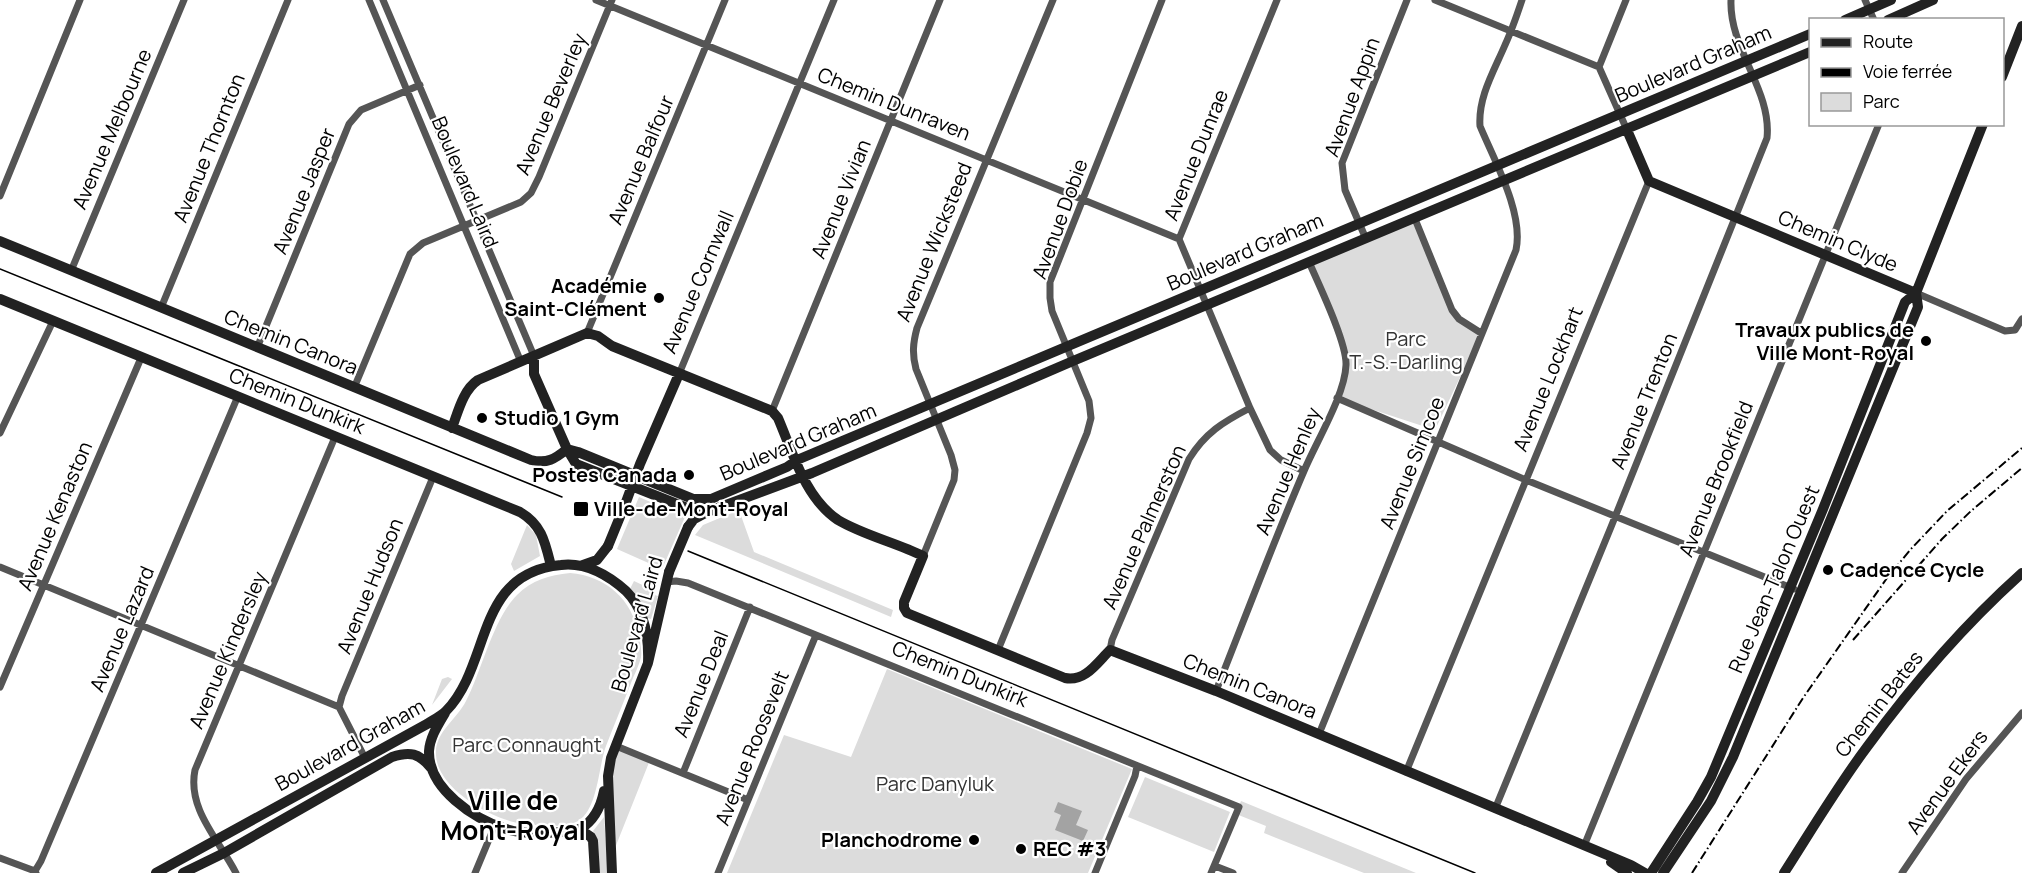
<svg xmlns="http://www.w3.org/2000/svg" width="2022" height="873" font-family="Manrope,sans-serif">
	<style>
		.green { fill: #dcdcdc }
		.water { fill: #a3a3a3 }
		.lines { fill: none; stroke-linecap: round; stroke-linejoin: round }
		.street { stroke: #555; stroke-width: 7 }
		.secondary { stroke: #222; stroke-width: 10 }
		.tram { stroke: #000; stroke-width: 1.5 }
		.rail { stroke: #000; stroke-width: 2; stroke-dasharray: 9 3 1.5 3; stroke-linecap: butt }
		.secondary-bridge { stroke: #222; stroke-width: 10 }
		.poi-dot { fill: #000; stroke: #fff; stroke-width: 2 }
		.labels { text-anchor: middle; stroke-width: 4.5; stroke-linejoin: round; paint-order: stroke }
		.street-label { font-size: 20px; fill: #000; stroke: #fff }
		.poi-label { font-size: 20px; font-weight: bold; fill: #000; stroke: #fff; text-anchor: end }
		.park-label { font-size: 20px; fill: #333; stroke: #fff }
		.district-label { font-size: 26px; font-weight: bold; fill: #000; stroke: #fff }
	</style>
	<rect width="100%" height="100%" fill="#fff"/>
	<path class="green" d="M1415,219L1452,310L1481,333L1435,430L1337,398L1346,362L1309,262Z
		M639,497L685,517L662,569L617,549Z
		M739,510L754,552L893,610L891,617L695,535L703,525Z
		M527,525L536,535L540,556L514,571L511,564Z
		M570,573C606,576 632,599 639,635C640,642 642,650 641,657C639,666 634,675 631,683C623,704 614,725 606,746C598,768 598,809 578,821C564,829 539,825 524,824C494,821 437,789 436,755C434,733 457,719 466,701C482,670 493,619 517,595C532,580 549,575 570,573Z
		M634,581L651,589V594L658,596L651,619L648,618L642,604L630,589Z
		M887,669L1132,769L1088,873H727L784,735L851,757Z
		M448,677L452,679L432,705L442,679Z
		M616,746L650,760L611,858V758Z
		M1145,777L1230,812L1214,852L1128,817Z
		M1241,801L1416,873H1364L1264,833L1266,826L1236,814Z
		M604,817L608,873H600L596,835L593,831Z"/>
	<path class="water" d="M1058,802L1082,811L1076,825L1088,830L1083,841L1055,830L1061,815L1054,812Z"/>
	<g class="lines">
		<path class="street" d="M369,0L521,362
			M383,0L534,356
			M596,0L1179,239
			M1277,0L1179,239L1250,408L1270,450L1281,460L1304,471
			M1435,0L1599,67
			M1626,0L1599,67L1627,130
			M1865,0L1874,20
			M0,196L80,0
			M1415,219L1452,310L1459,319L1481,333
			M1366,239L1345,190L1342,163L1407,0
			M71,271L184,0
			M1916,293L2005,331L2015,330L2022,319
			M161,308L288,0
			M587,333L725,0
			M257,348L349,124L361,110L420,85
			M679,374L834,0
			M354,388L410,254L423,243L521,202L531,193L539,177L612,0
			M1337,398L1526,480L1794,589
			M772,411L940,0
			M0,433L53,321
			M923,556L954,480L955,470L951,455L916,369C912,354 913,343 917,328L1053,0
			M0,567L339,707L365,758
			M666,582L676,581L688,583L1239,807L1211,873
			M998,650L1087,433L1091,418L1089,401L1052,311L1050,298V282L1162,0
			M1110,650L1112,640L1189,459C1205,433 1223,422 1250,408
			M0,687L141,358
			M1216,691C1245,618 1273,543 1304,471C1316,442 1345,395 1346,365C1347,343 1319,285 1309,262
			M339,707L342,696L433,477
			M1319,734L1516,250C1524,213 1494,160 1480,126C1478,97 1494,71 1505,45C1512,30 1517,15 1522,0
			M616,746L748,800
			M1406,772L1649,181
			M683,773L750,607
			M1495,809L1611,527L1767,138C1772,90 1729,49 1731,0
			M1584,846L1879,124
			M0,858L35,871
			M1215,866L1233,873
			M36,873L35,871L41,861L238,396
			M236,873C219,840 187,809 195,770L335,437
			M475,873L495,825
			M718,873L816,635
			M1095,873L1135,776L1137,766
			M1902,873L1966,779L2022,713"/>
		<path class="secondary" d="M1845,20L1891,0
			M1888,20L1933,0
			M2002,77L2022,26
			M1627,130L1649,181L1916,293
			M0,241L531,460C547,464 555,459 567,449
			M0,299L520,512C542,525 545,542 551,566
			M534,356V374L567,449L576,464L692,510L707,512
			M452,428C458,412 463,390 478,380L587,333L598,336L612,346L772,411L778,418C793,453 805,498 838,520C863,535 897,543 923,556L904,602V608L907,613L1065,678C1085,682 1097,663 1110,650L1216,691L1631,865L1645,873
			M567,449L578,452L693,499H711L787,467L797,460L1810,34
			M626,502L640,464L679,374
			M688,527L694,519L707,512L812,473L1073,361L1810,52
			M583,565L597,560L608,546
			M445,713C438,725 430,737 429,751C428,789 474,819 506,829C523,834 540,834 557,832C564,832 573,832 580,829C594,821 601,806 604,791
			M579,829L591,837L593,841L595,873
			M1611,862L1627,873
			M156,873L427,724C433,720 441,716 446,711C492,664 474,573 561,565C586,562 608,575 626,591C645,610 649,638 648,663
			M183,873L224,853L392,757C410,751 419,753 431,768
			M612,873L608,776L611,758L648,663L669,572
			M1651,873L1697,802L1711,777L1823,509L1905,302L1916,293L1983,124
			M1663,873L1711,801L1733,757L1918,307L1916,293
			M1784,873C1811,831 1837,787 1867,747C1913,684 1964,625 2022,573"/>
		<path class="tram" d="M0,269L562,497
			M688,551L1475,873"/>
		<path class="rail" d="M1853,640L1942,539L1971,511L2022,468
			M1692,873L1803,698L1887,578L1911,549L1947,511L2022,448"/>
		<path class="secondary-bridge" d="M608,546L626,502
			M669,572L688,527"/>
	</g>
	<g class="poi-dot">
		<circle cx="659" cy="298" r="6"/>
		<circle cx="1926" cy="341" r="6"/>
		<circle cx="482" cy="418" r="6"/>
		<circle cx="689" cy="475" r="6"/>
		<rect x="573" y="501" width="16" height="16" rx="3"/>
		<circle cx="1828" cy="570" r="6"/>
		<circle cx="974" cy="840" r="6"/>
		<circle cx="1021" cy="849" r="6"/>
	</g>
	<g class="labels">
		<g class="street-label">
			<text transform="translate(1693 64) rotate(-23)" y="7">Boulevard Graham</text>
			<text transform="translate(1352 97) rotate(-70)" y="7">Avenue Appin</text>
			<text transform="translate(551 104) rotate(-67)" y="7">Avenue Beverley</text>
			<text transform="translate(894 104) rotate(22)" y="7">Chemin Dunraven</text>
			<text transform="translate(112 129) rotate(-67)" y="7">Avenue Melbourne</text>
			<text transform="translate(209 148) rotate(-68)" y="7">Avenue Thornton</text>
			<text transform="translate(1196 155) rotate(-68)" y="7">Avenue Dunrae</text>
			<text transform="translate(641 160) rotate(-67)" y="7">Avenue Balfour</text>
			<text transform="translate(465 182) rotate(67)" y="7">Boulevard Laird</text>
			<text transform="translate(304 191) rotate(-68)" y="7">Avenue Jasper</text>
			<text transform="translate(841 199) rotate(-68)" y="7">Avenue Vivian</text>
			<text transform="translate(1060 219) rotate(-70)" y="7">Avenue Dobie</text>
			<text transform="translate(1838 241) rotate(23)" y="7">Chemin Clyde</text>
			<text transform="translate(934 242) rotate(-68)" y="7">Avenue Wicksteed</text>
			<text transform="translate(1245 252) rotate(-23)" y="7">Boulevard Graham</text>
			<text transform="translate(698 282) rotate(-67)" y="7">Avenue Cornwall</text>
			<text transform="translate(291 342) rotate(22)" y="7">Chemin Canora</text>
			<text transform="translate(1548 379) rotate(-68)" y="7">Avenue Lockhart</text>
			<text transform="translate(297 401) rotate(22)" y="7">Chemin Dunkirk</text>
			<text transform="translate(1644 401) rotate(-68)" y="7">Avenue Trenton</text>
			<text transform="translate(798 442) rotate(-23)" y="7">Boulevard Graham</text>
			<text transform="translate(1412 463) rotate(-68)" y="7">Avenue Simcoe</text>
			<text transform="translate(1288 471) rotate(-67)" y="7">Avenue Henley</text>
			<text transform="translate(1716 479) rotate(-68)" y="7">Avenue Brookfield</text>
			<text transform="translate(55 516) rotate(-67)" y="7">Avenue Kenaston</text>
			<text transform="translate(1144 527) rotate(-66)" y="7">Avenue Palmerston</text>
			<text transform="translate(1774 579) rotate(-67)" y="7">Rue Jean-Talon Ouest</text>
			<text transform="translate(370 586) rotate(-68)" y="7">Avenue Hudson</text>
			<text transform="translate(637 624) rotate(-74)" y="7">Boulevard Laird</text>
			<text transform="translate(122 629) rotate(-67)" y="7">Avenue Lazard</text>
			<text transform="translate(228 650) rotate(-67)" y="7">Avenue Kindersley</text>
			<text transform="translate(960 674) rotate(22)" y="7">Chemin Dunkirk</text>
			<text transform="translate(701 684) rotate(-68)" y="7">Avenue Deal</text>
			<text transform="translate(1250 686) rotate(22)" y="7">Chemin Canora</text>
			<text transform="translate(1879 704) rotate(-52)" y="7">Chemin Bates</text>
			<text transform="translate(350 745) rotate(-29)" y="7">Boulevard Graham</text>
			<text transform="translate(752 748) rotate(-68)" y="7">Avenue Roosevelt</text>
			<text transform="translate(1947 782) rotate(-54)" y="7">Avenue Ekers</text>
		</g>
		<g class="poi-label">
			<text x="647" y="293">Académie<tspan x="647" dy="23">Saint-Clément</tspan></text>
			<text x="1914" y="337">Travaux publics de<tspan x="1914" dy="23">Ville Mont-Royal</tspan></text>
			<text x="494" y="425" text-anchor="start">Studio 1 Gym</text>
			<text x="677" y="482">Postes Canada</text>
			<text x="594" y="516" text-anchor="start">Ville-de-Mont-Royal</text>
			<text x="1840" y="577" text-anchor="start">Cadence Cycle</text>
			<text x="962" y="847">Planchodrome</text>
			<text x="1033" y="856" text-anchor="start">REC #3</text>
		</g>
		<g class="park-label">
			<text x="1406" y="346">Parc<tspan x="1406" dy="23">T.-S.-Darling</tspan></text>
			<text x="527" y="752">Parc Connaught</text>
			<text x="935" y="791">Parc Danyluk</text>
		</g>
		<g class="district-label">
			<text x="513" y="810">Ville de<tspan x="513" dy="30">Mont-Royal</tspan></text>
		</g>
	</g>
	<rect x="1809" y="18" width="195" height="108" fill="#ffffff" stroke="#999999" stroke-width="1.5"/>
	<rect x="1821" y="38" width="30" height="9" fill="#222222" stroke="#999999" stroke-width="1.5"/>
	<text x="1863" y="48" font-size="18" fill="#000000">Route</text>
	<rect x="1821" y="68" width="30" height="9" fill="#000000" stroke="#999999" stroke-width="1.5"/>
	<text x="1863" y="78" font-size="18" fill="#000000">Voie ferrée</text>
	<rect x="1821" y="93" width="30" height="18" fill="#dcdcdc" stroke="#999999" stroke-width="1.5"/>
	<text x="1863" y="108" font-size="18" fill="#000000">Parc</text>
</svg>
